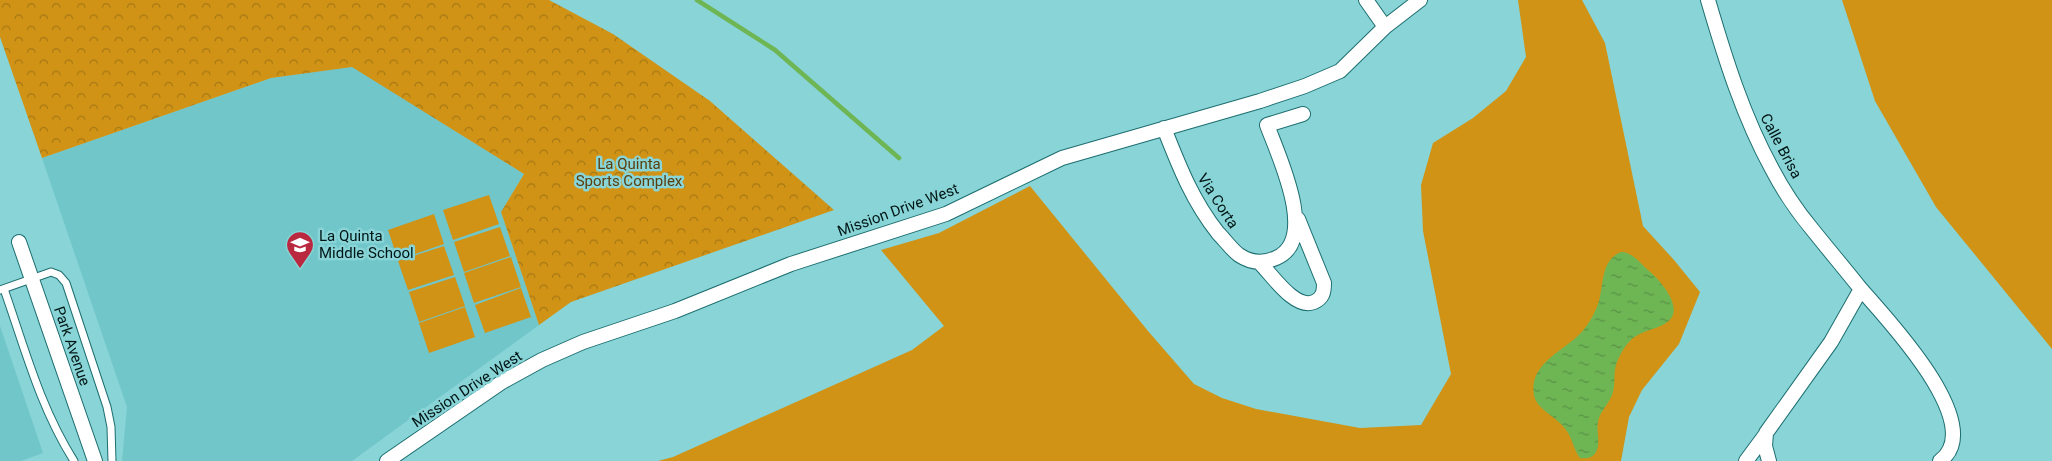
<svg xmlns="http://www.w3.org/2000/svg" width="2052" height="461" font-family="Roboto,sans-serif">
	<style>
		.built { fill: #71c6c9 }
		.grass { fill: #d09316 }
		.park { fill: url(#park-crowns) }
		.water { fill: url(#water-ripples) }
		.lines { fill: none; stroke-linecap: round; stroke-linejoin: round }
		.stream { stroke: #6eb554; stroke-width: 4.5 }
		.service-casing { stroke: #1d6e70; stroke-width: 9 }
		.minor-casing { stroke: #1d6e70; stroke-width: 16 }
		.service { stroke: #fff; stroke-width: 7 }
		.minor { stroke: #fff; stroke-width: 14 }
		.labels { text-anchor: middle; stroke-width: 5; stroke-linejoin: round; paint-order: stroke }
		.street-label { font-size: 15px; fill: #001515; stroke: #88d4d6 }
		.park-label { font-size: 15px; fill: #593e0e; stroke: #88d4d6 }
		.poi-label { font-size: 15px; fill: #001515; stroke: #88d4d6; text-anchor: start }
	</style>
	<defs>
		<pattern id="park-crowns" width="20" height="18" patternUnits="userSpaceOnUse" patternTransform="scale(1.25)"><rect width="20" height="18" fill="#d09316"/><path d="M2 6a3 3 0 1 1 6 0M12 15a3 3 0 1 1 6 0" fill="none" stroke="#a67713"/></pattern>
		<pattern id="water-ripples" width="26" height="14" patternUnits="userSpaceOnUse" patternTransform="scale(1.25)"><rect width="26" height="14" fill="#6eb554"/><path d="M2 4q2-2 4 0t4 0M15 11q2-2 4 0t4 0" fill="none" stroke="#589244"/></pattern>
	</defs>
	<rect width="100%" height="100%" fill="#88d4d6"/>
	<path class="built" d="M352,66L524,174L501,212L539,325L352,461H122L127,407L42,158L271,78Z
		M0,326L43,453L21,461H0Z"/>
	<path class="grass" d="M1518,0H1582L1605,43L1643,226L1674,260L1700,292L1679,344L1642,390L1629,417L1621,461H658L673,457L912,350L944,326L881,250L939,233L1030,186L1148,331L1194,384L1222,398L1256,409L1360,428L1421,425L1451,374L1423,231L1421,185L1433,143L1473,118L1506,91L1526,57Z
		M1842,0H2052V349L1936,207L1875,101Z
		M489,195L499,224L453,240L443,210Z
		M434,214L444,244L398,260L388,230Z
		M500,227L510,256L464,272L454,242Z
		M444,246L454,275L408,290L398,261Z
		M511,257L521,287L474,303L464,273Z
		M455,277L465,306L419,322L409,292Z
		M521,288L531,317L485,333L475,305Z
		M465,307L475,337L429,353L419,323Z"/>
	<path class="park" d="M0,0H549L613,34L710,101L834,210L571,302L539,325L501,212L524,174L352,67L271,78L42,158L0,37Z"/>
	<path class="water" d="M1621,252C1631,251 1641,264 1648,270C1660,280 1687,310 1666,323C1655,330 1638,331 1629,342C1624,347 1618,358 1616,365C1613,375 1616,386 1612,395C1608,405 1600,411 1598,422C1596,431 1601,443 1596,452C1593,458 1586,459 1580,458C1572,447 1573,436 1562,425C1554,416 1536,408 1534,395C1528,361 1569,350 1585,328C1591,320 1596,311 1599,301C1604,283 1601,260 1621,252Z"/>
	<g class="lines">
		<path class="stream" d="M697,0L775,50L899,158"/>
		<g class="service-casing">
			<path id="service" d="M4,289C25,349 40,407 74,461
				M0,290L51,272L59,275L66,283L107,407L111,427L112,461"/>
		</g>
		<g class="minor-casing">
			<path id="minor" d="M1366,0L1385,27
				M1708,0C1725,58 1743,116 1772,169C1783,190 1797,211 1812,229C1828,249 1844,268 1860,288C1885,317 1989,425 1940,461
				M1164,128C1179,166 1192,200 1218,233C1225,240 1231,249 1239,255C1251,263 1263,264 1276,258C1319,240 1278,155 1267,125L1303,114
				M19,242L95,461
				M1260,263C1272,275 1295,310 1314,302C1323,298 1324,292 1324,283L1298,219
				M387,461L502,382L542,360L583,342L675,311L791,264L946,214L1062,158L1260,101L1305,86L1340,71L1385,27L1420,0
				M1746,461L1766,434
				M1769,461L1765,446L1766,433L1831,342L1861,289"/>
		</g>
		<use href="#service" class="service"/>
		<use href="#minor" class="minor"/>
	</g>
	<defs>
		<g id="school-pin" transform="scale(1.4375)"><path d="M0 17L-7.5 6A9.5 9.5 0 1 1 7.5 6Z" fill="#ba2840" stroke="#88d4d6"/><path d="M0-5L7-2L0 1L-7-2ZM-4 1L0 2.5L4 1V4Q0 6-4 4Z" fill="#fff"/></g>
	</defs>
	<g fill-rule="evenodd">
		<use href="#school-pin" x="300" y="245"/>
	</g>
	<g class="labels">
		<g class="street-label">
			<text transform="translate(1781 146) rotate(62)" y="5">Calle Brisa</text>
			<text transform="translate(1218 201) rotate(57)" y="5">Via Corta</text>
			<text transform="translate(898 210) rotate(-20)" y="5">Mission Drive West</text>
			<text transform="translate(72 346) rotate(71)" y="5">Park Avenue</text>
			<text transform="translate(467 389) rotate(-33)" y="5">Mission Drive West</text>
		</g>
		<g class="park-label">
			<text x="629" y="169">La Quinta<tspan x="629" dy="17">Sports Complex</tspan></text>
		</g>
		<g class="poi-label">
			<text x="319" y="241">La Quinta<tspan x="319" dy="17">Middle School</tspan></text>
		</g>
	</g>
</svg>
